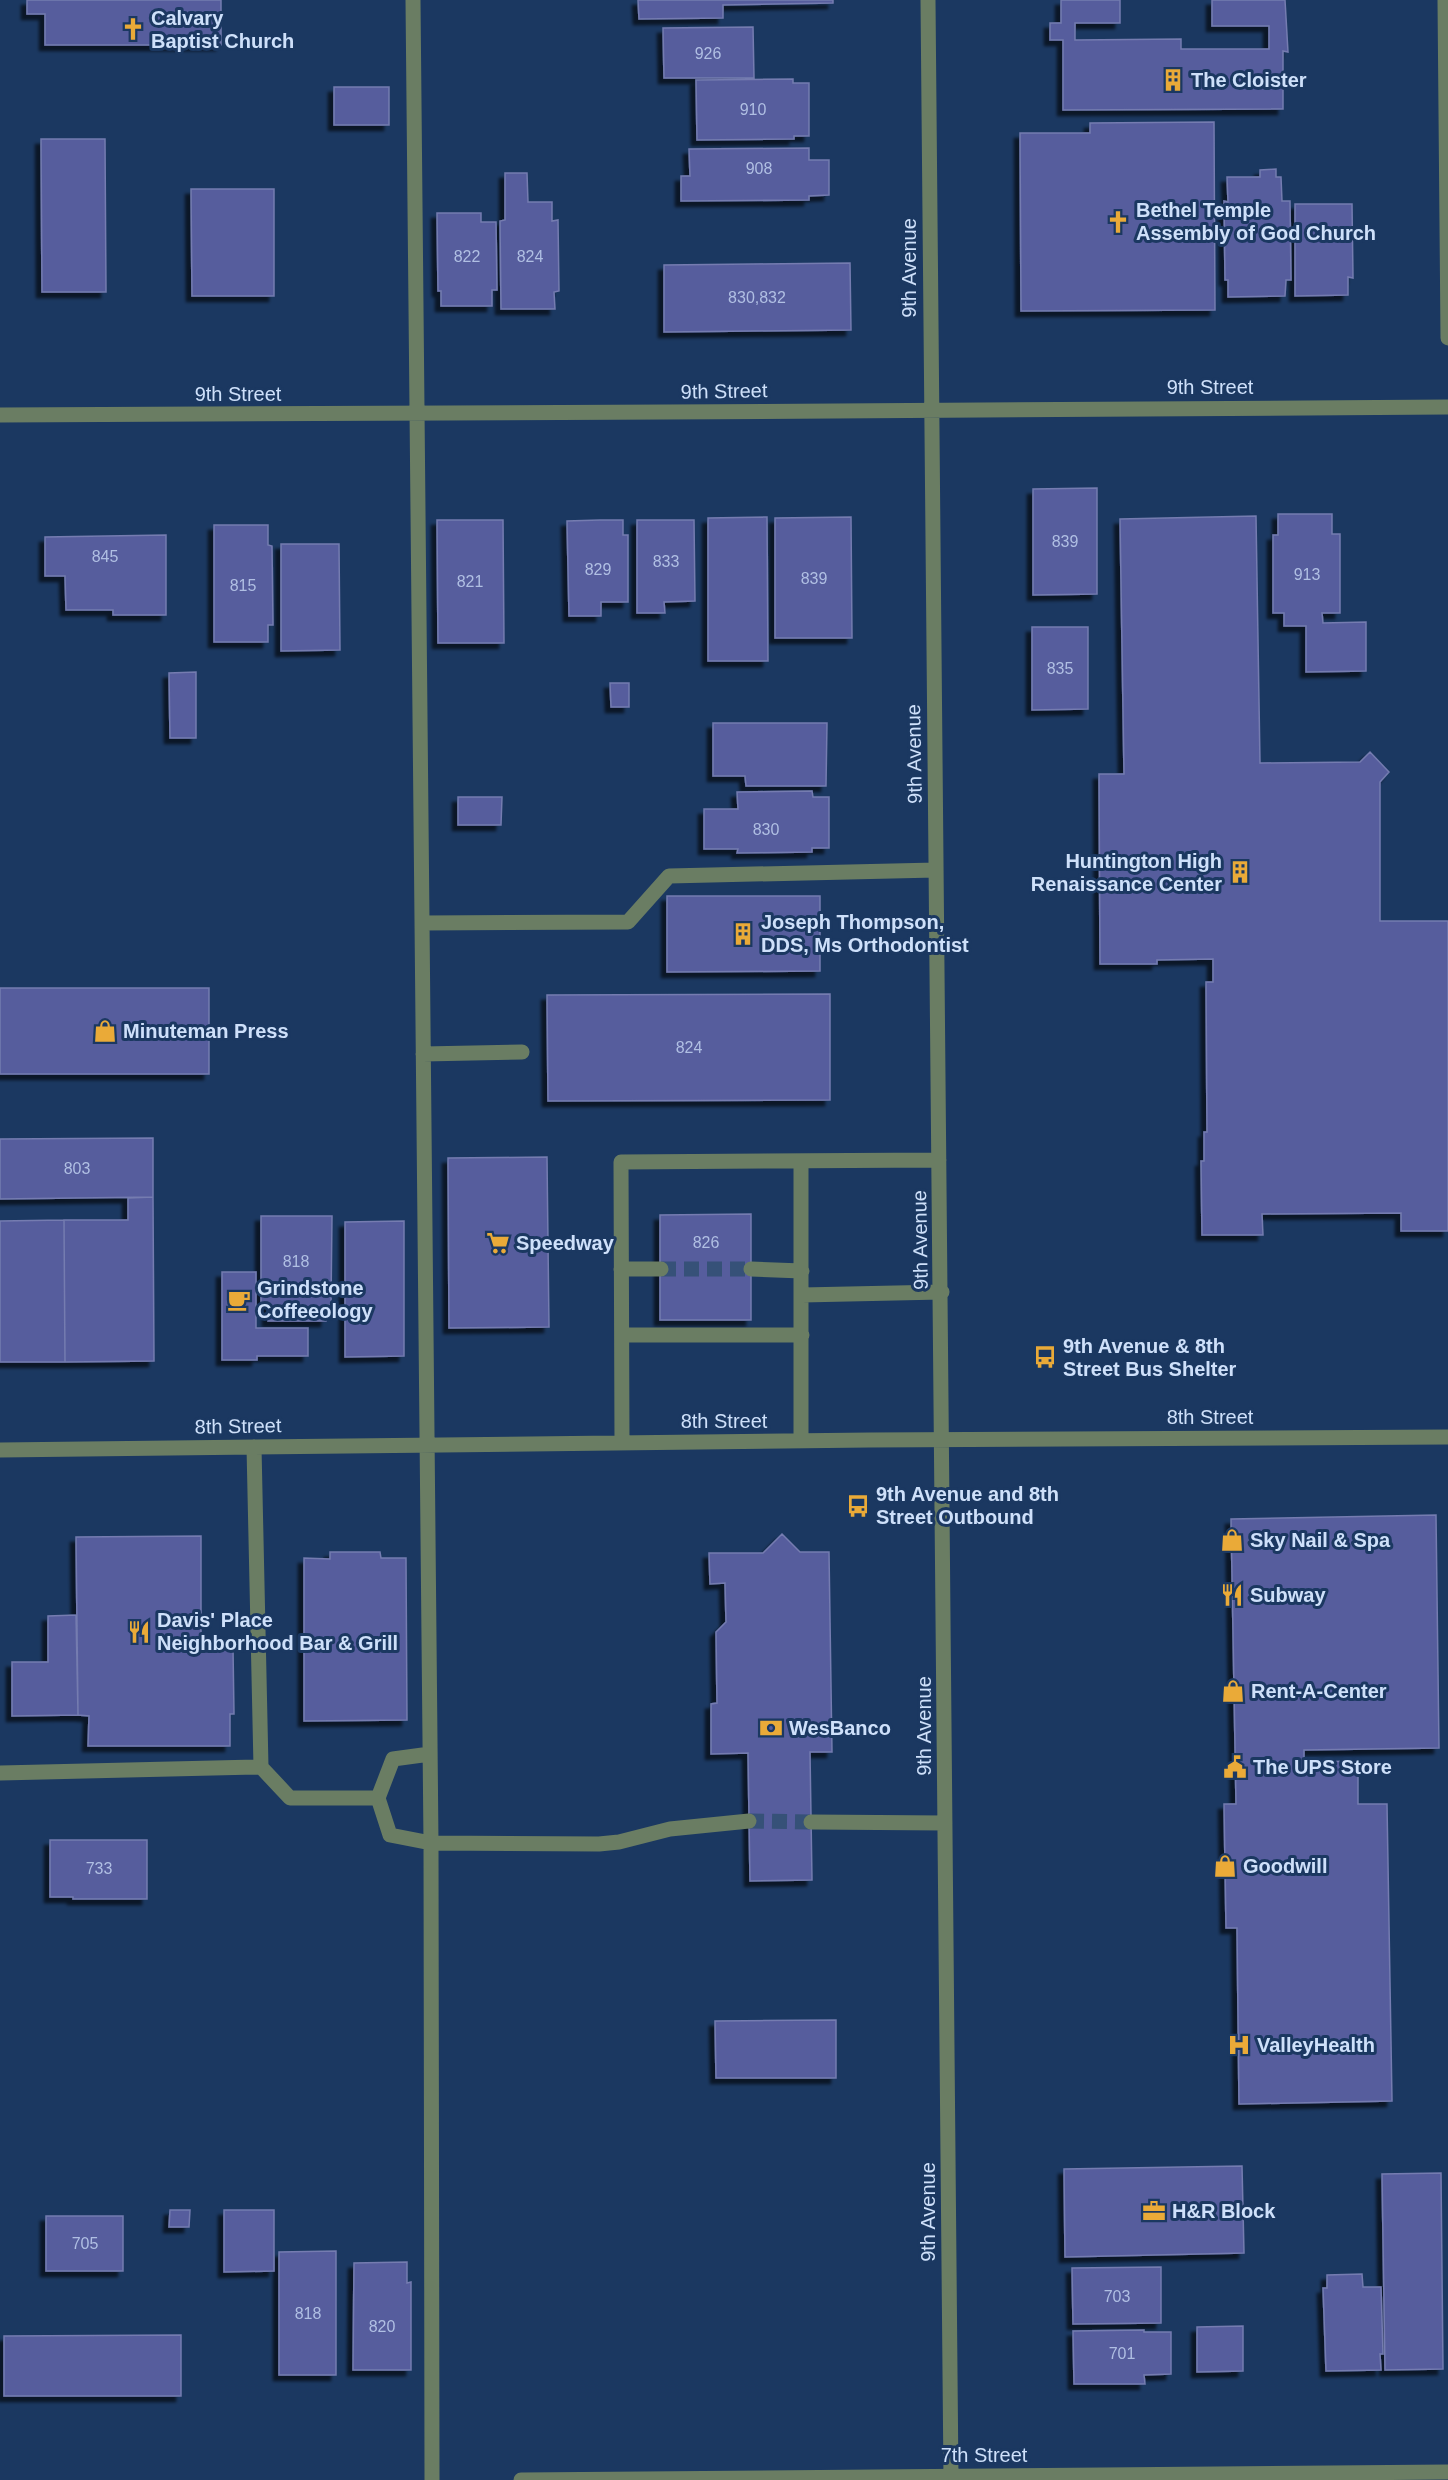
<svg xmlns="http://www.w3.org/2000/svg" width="1448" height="2480" font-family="Helvetica,sans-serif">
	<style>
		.building { fill: #575d9d; stroke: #747cb0; stroke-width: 1.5; filter: url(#shadow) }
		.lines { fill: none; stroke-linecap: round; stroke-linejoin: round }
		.minor-tunnel { stroke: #365178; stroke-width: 15; stroke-dasharray: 15 8; stroke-linecap: butt }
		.minor { stroke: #6a7d63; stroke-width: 15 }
		.labels { text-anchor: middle; stroke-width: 6; stroke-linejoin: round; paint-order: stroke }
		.number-label { font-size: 16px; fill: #b0bfe3 }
		.poi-label { font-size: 20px; font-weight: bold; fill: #cee0fa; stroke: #1b3861; text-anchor: start }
		.street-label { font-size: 20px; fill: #cee0fa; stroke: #1b3861 }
	</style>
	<defs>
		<filter id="shadow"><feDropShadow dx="-5.5" dy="5.5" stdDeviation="1.5" flood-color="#0009"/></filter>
	</defs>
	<rect width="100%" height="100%" fill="#1b3861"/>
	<path class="building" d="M27,0H221V45H45V14H27Z
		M638,0H833V3L723,5V18L639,19Z
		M1061,0H1120V23H1075V40L1181,39V49H1269V26H1212V0H1285L1288,52L1283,51V109L1063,110V40H1050V23H1061Z
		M753,27L754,78H664L663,28Z
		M793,79V83H809V136H794V139L697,140L696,80Z
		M334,87H389V125H334Z
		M1214,122L1215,310L1021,311L1020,133H1090V123Z
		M41,139H105L106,292H42Z
		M809,148V160H829V195L809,196V200L681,201V176H690L689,149Z
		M1276,169V177H1281L1282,201H1290L1291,280H1286L1285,296L1228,297V280H1225L1224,201L1228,202L1227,177H1260V170Z
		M505,173H527L528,202H552V221L558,220L559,291L554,292L555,309H501L500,221L505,220Z
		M191,189H274V296H192Z
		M1295,204H1352L1353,278L1348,277V295L1295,296Z
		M437,213H481V222H496L497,290H492V306H441V291H438Z
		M850,263L851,330L664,332V265Z
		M1097,488V594L1033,595V489Z
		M1278,514H1332V534H1340V613H1322L1323,623L1366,622V671L1306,672V626H1284V613H1273V535H1278Z
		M1256,516L1260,763L1360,762L1370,752L1389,772L1380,782V921H1448V1231H1401V1213L1262,1214L1263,1235H1202L1201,1161H1204V1132H1207L1206,982H1213V959L1157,960V964H1100L1099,774H1124L1120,519Z
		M767,517L768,661H708V518Z
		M851,517L852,638H775V518Z
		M437,520H503L504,643H438Z
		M600,520H623V535H628V602H601V616H569L567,521Z
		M637,520H694L695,601L664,602L665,613H637Z
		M214,525H268V545L272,546L273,625H268V642H214Z
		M166,535V615H113V610H66L65,576H45V537Z
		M281,544H339L340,650L281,651Z
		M1032,627H1088V709L1032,710Z
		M196,672V738H170L169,673Z
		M610,683H629V707H611Z
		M713,723H827L826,786H746L745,776H713Z
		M812,791L813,797H829V848H812V852L737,853L738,849H704V809H738L737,792Z
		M458,797H502L501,825H458Z
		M667,896H820V971L667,972Z
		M0,988H209V1074H0Z
		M830,994V1100L548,1101L547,995Z
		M153,1138V1197L0,1199V1139Z
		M547,1157L549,1327L449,1328L448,1158Z
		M153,1197L154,1361L65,1362L64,1220H128V1198Z
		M751,1214V1320H660V1215Z
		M261,1216H332L331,1305H327L326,1321H268V1306H261Z
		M64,1220L65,1362H0V1221Z
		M404,1221V1356L345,1357V1222Z
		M222,1272H256V1328H308V1356H257V1360H222Z
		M1436,1515L1439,1748L1304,1750V1762L1358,1761V1804H1387L1392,2101L1239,2104L1237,1928H1226L1224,1804H1236L1231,1519Z
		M782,1534L800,1552H829L832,1752H810L812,1880L750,1881L748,1753L711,1754V1704L717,1703L716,1632L726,1622L725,1583L710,1584L709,1553H763Z
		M201,1536V1649L233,1648L234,1714H230V1746H88L89,1716L78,1715L76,1537Z
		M330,1552H380L381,1558H406L407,1720L304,1721V1558L330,1559Z
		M76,1615L78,1715L12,1716V1662H48V1616Z
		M50,1840H147V1899H73V1897H50Z
		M836,2020V2078H716L715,2021Z
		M1242,2166L1244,2253L1065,2257L1064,2169Z
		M1441,2173L1443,2369L1385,2370L1382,2174Z
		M170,2210H190L189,2227H169Z
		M224,2210H274V2271L224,2272Z
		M46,2216H123V2271H46Z
		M336,2251V2375H279V2252Z
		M407,2262V2283L411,2282V2370H353L354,2263Z
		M1161,2267V2323L1073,2324L1072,2268Z
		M1362,2274L1363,2287H1381L1383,2354H1380L1381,2370L1326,2371L1323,2288H1327V2275Z
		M1243,2326V2371L1197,2372V2327Z
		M1144,2330V2332H1171V2374L1144,2375L1145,2384H1074L1073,2331Z
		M181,2335V2396H4V2336Z"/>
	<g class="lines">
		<path class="minor-tunnel" d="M661,1269H751
			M749,1821L811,1822"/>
		<path class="minor" d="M413,0L431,1843L432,2480
			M928,0L951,2480
			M1445,0L1448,338
			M0,415C483,415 965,409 1448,407
			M422,923L628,922L669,876L936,870
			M423,1054L522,1052
			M621,1269H661
			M751,1269L802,1271
			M802,1295L942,1292
			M622,1335H802
			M801,1441V1162
			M622,1443L621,1162L939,1160
			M0,1450L870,1440L1448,1437
			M261,1767L290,1798H378L390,1835L431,1843L599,1844L619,1842L670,1829L749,1821
			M0,1773L261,1767L254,1447
			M378,1798L393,1759L430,1754
			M811,1822L945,1823
			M521,2480L1448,2472"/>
	</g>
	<defs>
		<g id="church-bare" transform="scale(1.8)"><path d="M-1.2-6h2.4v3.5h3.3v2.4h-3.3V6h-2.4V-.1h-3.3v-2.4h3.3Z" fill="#eaaa38" stroke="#1b3861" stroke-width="2.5" paint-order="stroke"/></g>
		<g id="building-bare" transform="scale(1.8)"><path d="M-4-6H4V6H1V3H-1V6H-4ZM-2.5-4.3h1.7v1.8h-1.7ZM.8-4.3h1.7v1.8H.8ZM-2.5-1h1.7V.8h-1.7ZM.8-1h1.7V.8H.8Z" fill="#eaaa38" stroke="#1b3861" stroke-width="2.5" paint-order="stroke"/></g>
		<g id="shop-bare" transform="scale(1.8)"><path d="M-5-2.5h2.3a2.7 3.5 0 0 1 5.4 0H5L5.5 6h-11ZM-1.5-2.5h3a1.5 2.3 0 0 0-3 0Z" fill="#eaaa38" stroke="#1b3861" stroke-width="2.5" paint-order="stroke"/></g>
		<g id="supermarket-bare" transform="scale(1.8)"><path d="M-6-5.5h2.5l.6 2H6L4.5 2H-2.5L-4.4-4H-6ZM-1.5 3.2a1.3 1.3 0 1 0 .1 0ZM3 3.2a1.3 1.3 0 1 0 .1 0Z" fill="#eaaa38" stroke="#1b3861" stroke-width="2.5" paint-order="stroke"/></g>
		<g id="cafe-bare" transform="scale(1.8)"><path d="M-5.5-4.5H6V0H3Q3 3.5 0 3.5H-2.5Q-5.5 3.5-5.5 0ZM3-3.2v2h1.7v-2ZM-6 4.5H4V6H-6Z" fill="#eaaa38" stroke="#1b3861" stroke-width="2.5" paint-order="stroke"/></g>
		<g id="bus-bare" transform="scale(1.8)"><path d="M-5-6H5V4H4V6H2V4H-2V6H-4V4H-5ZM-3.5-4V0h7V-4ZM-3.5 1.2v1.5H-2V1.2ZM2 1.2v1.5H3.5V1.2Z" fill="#eaaa38" stroke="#1b3861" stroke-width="2.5" paint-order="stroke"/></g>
		<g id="restaurant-bare" transform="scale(1.8)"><path d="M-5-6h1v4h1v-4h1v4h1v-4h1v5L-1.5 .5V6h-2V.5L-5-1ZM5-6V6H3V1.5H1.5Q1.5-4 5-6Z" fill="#eaaa38" stroke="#1b3861" stroke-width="2.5" paint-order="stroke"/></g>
		<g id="bank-bare" transform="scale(1.8)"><path d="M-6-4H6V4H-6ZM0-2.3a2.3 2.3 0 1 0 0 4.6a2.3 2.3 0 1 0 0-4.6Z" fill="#eaaa38" stroke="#1b3861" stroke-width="2.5" paint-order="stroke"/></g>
		<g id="civic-bare" transform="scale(1.8)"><path d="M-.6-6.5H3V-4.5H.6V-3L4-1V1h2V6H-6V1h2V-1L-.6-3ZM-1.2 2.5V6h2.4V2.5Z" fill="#eaaa38" stroke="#1b3861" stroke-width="2.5" paint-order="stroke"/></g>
		<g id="hospital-bare" transform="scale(1.8)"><path d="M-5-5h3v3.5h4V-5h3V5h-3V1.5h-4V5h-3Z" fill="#eaaa38" stroke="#1b3861" stroke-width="2.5" paint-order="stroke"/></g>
		<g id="office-bare" transform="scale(1.8)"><path d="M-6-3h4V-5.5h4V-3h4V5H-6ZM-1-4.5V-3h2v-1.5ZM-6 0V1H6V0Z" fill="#eaaa38" stroke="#1b3861" stroke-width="2.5" paint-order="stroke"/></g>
	</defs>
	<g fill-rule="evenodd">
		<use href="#church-bare" x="133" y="29"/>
		<use href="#building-bare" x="1173" y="80"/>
		<use href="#church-bare" x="1118" y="222"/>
		<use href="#building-bare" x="1240" y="872"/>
		<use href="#building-bare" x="743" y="934"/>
		<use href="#shop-bare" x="105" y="1031"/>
		<use href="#supermarket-bare" x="498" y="1243"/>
		<use href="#cafe-bare" x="239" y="1300"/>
		<use href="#bus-bare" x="1045" y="1357"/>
		<use href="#bus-bare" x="858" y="1506"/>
		<use href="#shop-bare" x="1232" y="1540"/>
		<use href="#restaurant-bare" x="1232" y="1595"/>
		<use href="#restaurant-bare" x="139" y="1632"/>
		<use href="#shop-bare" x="1233" y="1691"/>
		<use href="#bank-bare" x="771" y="1728"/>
		<use href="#civic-bare" x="1235" y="1767"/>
		<use href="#shop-bare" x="1225" y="1866"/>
		<use href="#hospital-bare" x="1239" y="2045"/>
		<use href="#office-bare" x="1154" y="2211"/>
	</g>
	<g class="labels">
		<g class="number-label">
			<text x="708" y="59">926</text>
			<text x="753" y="115">910</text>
			<text x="759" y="174">908</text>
			<text x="467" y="262">822</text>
			<text x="530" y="262">824</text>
			<text x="757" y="303">830,832</text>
			<text x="1065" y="547">839</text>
			<text x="105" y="562">845</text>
			<text x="666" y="567">833</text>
			<text x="598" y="575">829</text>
			<text x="1307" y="580">913</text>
			<text x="814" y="584">839</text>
			<text x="470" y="587">821</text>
			<text x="243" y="591">815</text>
			<text x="1060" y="674">835</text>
			<text x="766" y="835">830</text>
			<text x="689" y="1053">824</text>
			<text x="77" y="1174">803</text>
			<text x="706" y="1248">826</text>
			<text x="296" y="1267">818</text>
			<text x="99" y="1874">733</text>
			<text x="85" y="2249">705</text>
			<text x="1117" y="2302">703</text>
			<text x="308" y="2319">818</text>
			<text x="382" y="2332">820</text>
			<text x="1122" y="2359">701</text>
		</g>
		<g class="poi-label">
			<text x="151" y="25">Calvary<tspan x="151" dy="23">Baptist Church</tspan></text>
			<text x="1191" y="87">The Cloister</text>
			<text x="1136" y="217">Bethel Temple<tspan x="1136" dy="23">Assembly of God Church</tspan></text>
			<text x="1222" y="868" text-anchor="end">Huntington High<tspan x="1222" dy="23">Renaissance Center</tspan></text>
			<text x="761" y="929">Joseph Thompson,<tspan x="761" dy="23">DDS, Ms Orthodontist</tspan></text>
			<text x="123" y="1038">Minuteman Press</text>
			<text x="516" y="1250">Speedway</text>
			<text x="257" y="1295">Grindstone<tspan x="257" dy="23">Coffeeology</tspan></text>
			<text x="1063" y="1353">9th Avenue &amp; 8th<tspan x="1063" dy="23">Street Bus Shelter</tspan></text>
			<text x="876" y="1501">9th Avenue and 8th<tspan x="876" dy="23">Street Outbound</tspan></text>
			<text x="1250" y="1547">Sky Nail &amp; Spa</text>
			<text x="1250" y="1602">Subway</text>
			<text x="157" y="1627">Davis' Place<tspan x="157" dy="23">Neighborhood Bar &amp; Grill</tspan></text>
			<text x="1251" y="1698">Rent-A-Center</text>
			<text x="789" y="1735">WesBanco</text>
			<text x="1253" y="1774">The UPS Store</text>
			<text x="1243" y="1873">Goodwill</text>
			<text x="1257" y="2052">ValleyHealth</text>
			<text x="1172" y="2218">H&amp;R Block</text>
		</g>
		<g class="street-label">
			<text transform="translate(909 268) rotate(-90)" y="7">9th Avenue</text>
			<text x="1210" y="394">9th Street</text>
			<text transform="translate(724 391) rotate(-1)" y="7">9th Street</text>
			<text x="238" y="401">9th Street</text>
			<text transform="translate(914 754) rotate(-91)" y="7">9th Avenue</text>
			<text transform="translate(920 1240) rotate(-91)" y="7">9th Avenue</text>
			<text x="1210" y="1424">8th Street</text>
			<text x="724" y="1428">8th Street</text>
			<text transform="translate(238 1426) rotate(-1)" y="7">8th Street</text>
			<text transform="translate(924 1726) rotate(-90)" y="7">9th Avenue</text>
			<text transform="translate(928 2212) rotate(-90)" y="7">9th Avenue</text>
			<text x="984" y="2462">7th Street</text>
		</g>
	</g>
</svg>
